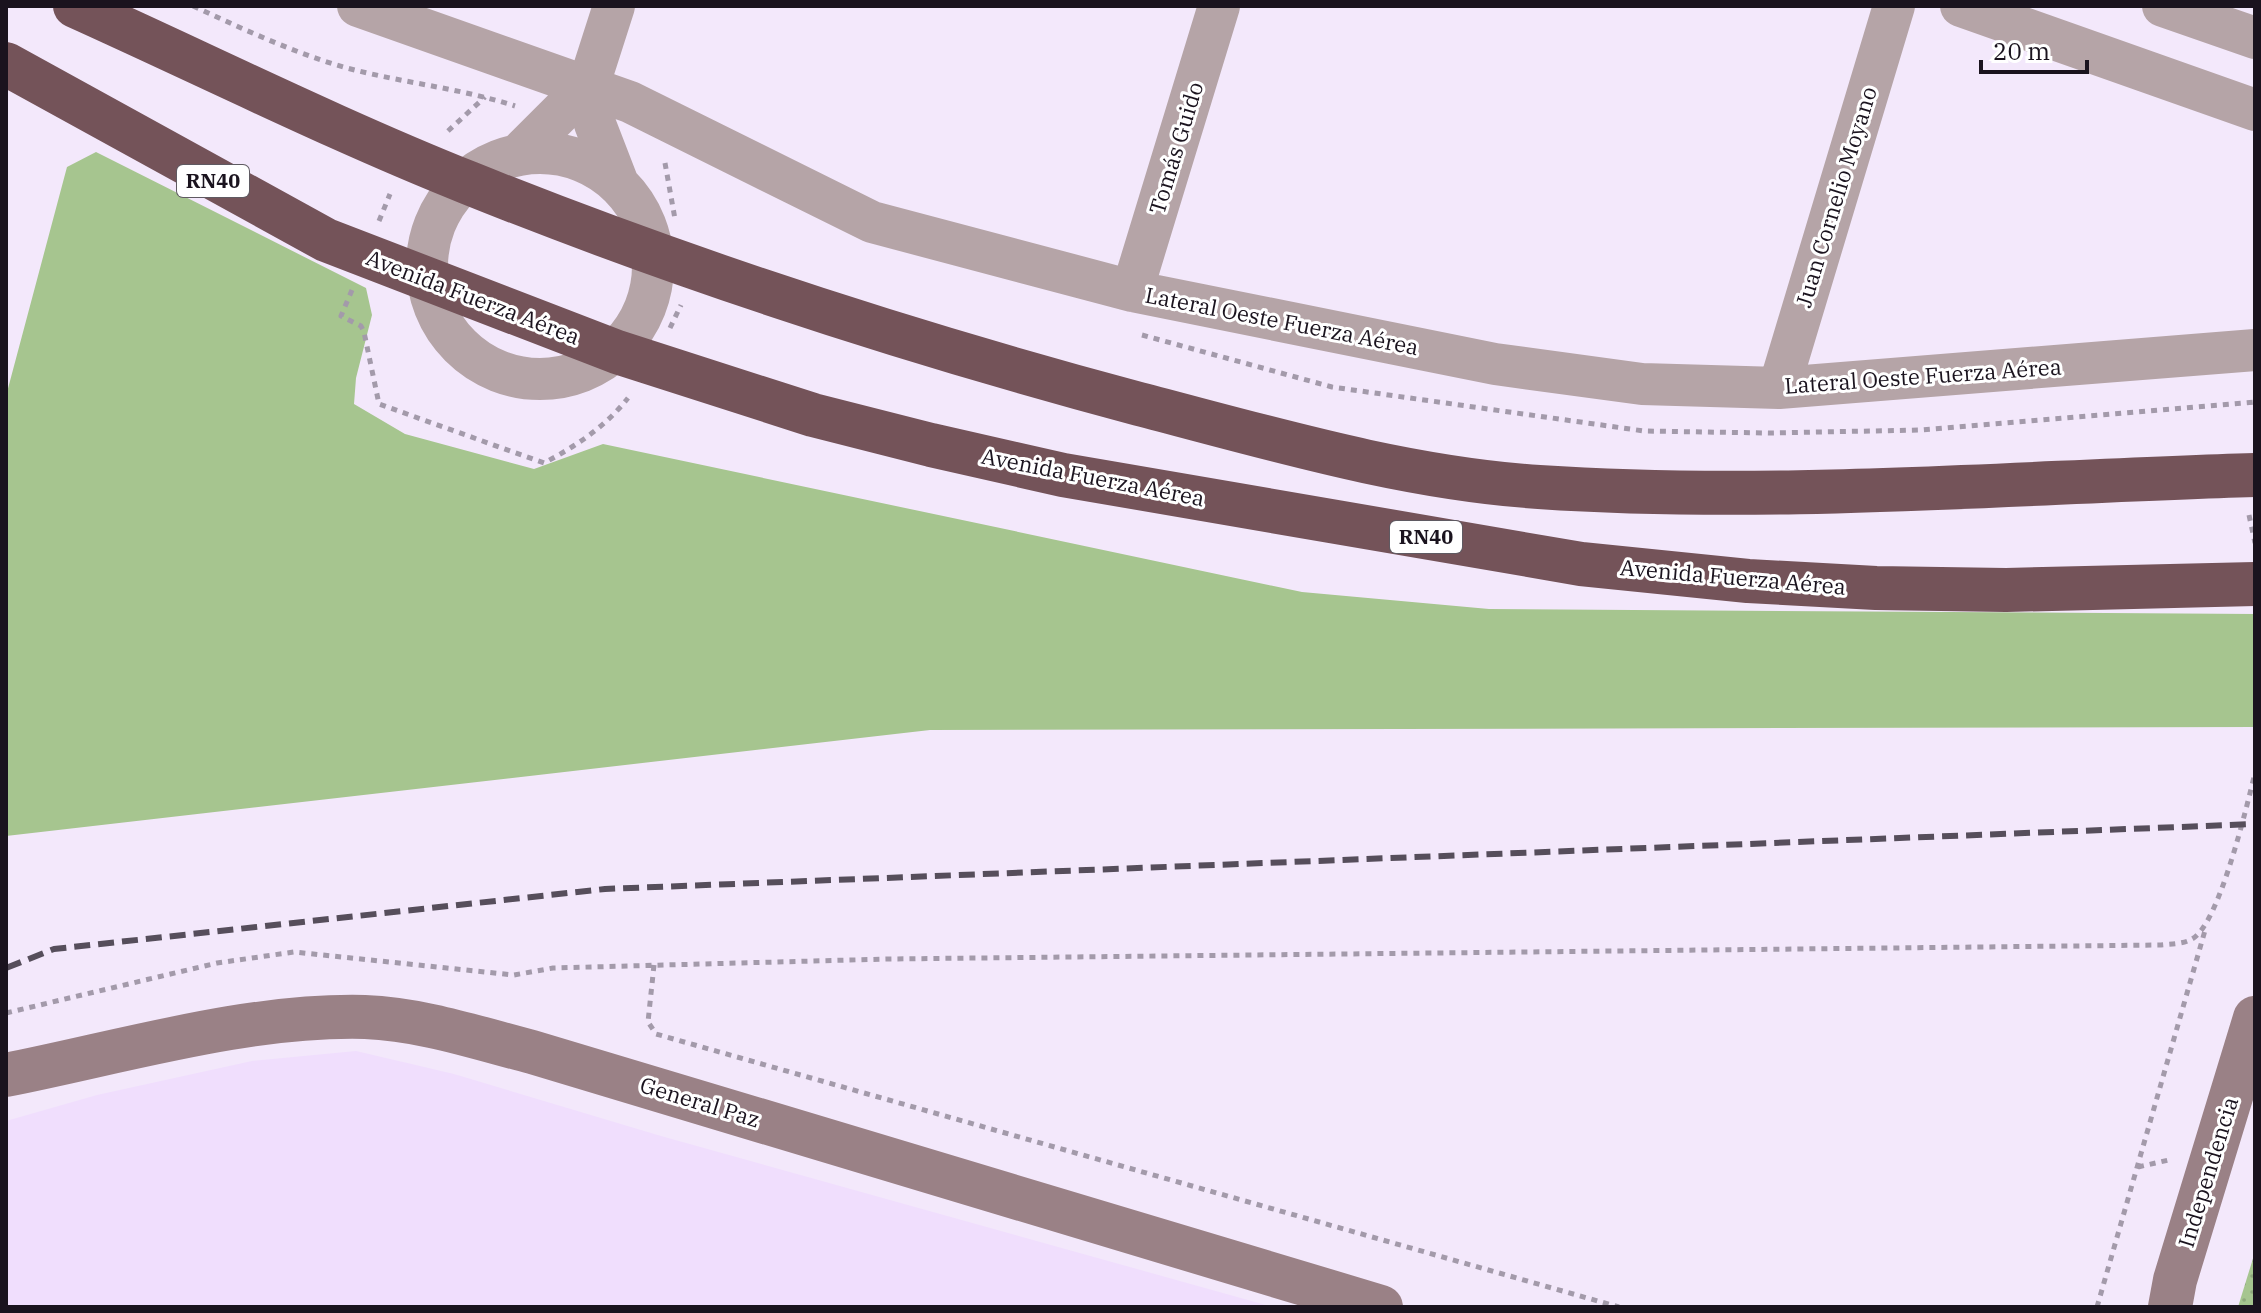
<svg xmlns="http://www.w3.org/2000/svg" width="2261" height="1313" font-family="'IBM Plex Serif',serif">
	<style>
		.built { fill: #f0defd }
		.grass { fill: #a6c58f }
		.park { fill: url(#park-dots) }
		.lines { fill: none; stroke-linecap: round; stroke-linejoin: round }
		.path { stroke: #a39aaa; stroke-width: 5; stroke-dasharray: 6 6; stroke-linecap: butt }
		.street { stroke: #b5a4a7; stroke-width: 42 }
		.secondary { stroke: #9a8186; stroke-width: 44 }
		.highway { stroke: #745359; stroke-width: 44 }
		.rail { stroke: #564e5b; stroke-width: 6; stroke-dasharray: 16 8; stroke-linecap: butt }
		.labels { text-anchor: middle; stroke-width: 6; stroke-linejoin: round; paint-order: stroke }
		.shield { fill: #fff; stroke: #5f5a62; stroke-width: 2 }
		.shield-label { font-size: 20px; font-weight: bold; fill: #1a131e }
		.street-label { font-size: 22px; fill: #1a131e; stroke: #fff }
	</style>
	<defs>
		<pattern id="park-dots" width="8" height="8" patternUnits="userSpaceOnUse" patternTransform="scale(2)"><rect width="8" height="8" fill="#a6c58f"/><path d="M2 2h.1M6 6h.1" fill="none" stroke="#8ea87b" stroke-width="1.8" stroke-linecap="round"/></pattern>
	</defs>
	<rect width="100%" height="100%" fill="#f3e8fb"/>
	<path class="built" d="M356,1051L454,1074L661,1136L1273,1307H6V1121L97,1095L252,1061Z"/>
	<path class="grass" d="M96,152L366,288L372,315L356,378L354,404L405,434L534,469L603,444L1302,592L1489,609L2255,614V727L930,730L6,836V396L67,167Z"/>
	<path class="park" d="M2255,1252V1307H2238Z"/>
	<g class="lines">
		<path class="path" d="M193,6C243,29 294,53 347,68C403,83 460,88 515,106
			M448,131L485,97
			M665,163L675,219
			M379,221L390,194
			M352,290L341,316L361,326L364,332L379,404L544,463C576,446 605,427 628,398
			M670,328L681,305
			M1142,335L1332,387L1644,431L1768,433L1922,430L2255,402
			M2249,515L2255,543
			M654,965L648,1022L656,1034L1619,1307
			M6,1013L217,963L294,952L514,975L553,968L888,959L2161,945C2170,944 2184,944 2192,939C2219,925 2247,805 2255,773
			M2138,1167L2173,1159
			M2097,1307L2206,927"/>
		<path class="street" d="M358,6L630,102L872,222L1132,291L1495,364L1642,384L1779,388L2255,350
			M1961,6L2255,110
			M2163,6L2255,38
			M589,84L595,124L617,181
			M427 266a113 113 0 1 1 226 0a113 113 0 1 1-226 0Z
			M518,155L589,84L614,6
			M1132,291L1219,6
			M1779,388L1894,6"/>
		<path class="secondary" d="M6,1075C122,1052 247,1014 365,1017C421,1019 478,1038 532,1052L1381,1307
			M2170,1307L2175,1280L2255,1018"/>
		<path class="highway" d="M75,6C206,65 336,130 469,183C688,271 911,343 1139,404C1270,438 1403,478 1539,487C1777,503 2017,482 2255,475
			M6,64L326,240L617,352L813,415L931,445L1063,475L1581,564L1748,581L1876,588L2006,590L2255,584"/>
		<path class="rail" d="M6,968L54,949L605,889L2255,824"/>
	</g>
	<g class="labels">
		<g class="shield">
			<rect x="177" y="165" width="72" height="32" rx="6"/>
			<rect x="1390" y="521" width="72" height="32" rx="6"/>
		</g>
		<g class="shield-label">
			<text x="213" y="188">RN40</text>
			<text x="1426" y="544">RN40</text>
		</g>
		<g class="street-label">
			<text transform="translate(1176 148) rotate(-73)" y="8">Tomás Guido</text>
			<text transform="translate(1836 197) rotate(-73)" y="8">Juan Cornelio Moyano</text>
			<text transform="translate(473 297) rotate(21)" y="8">Avenida Fuerza Aérea</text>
			<text transform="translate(1282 321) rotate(11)" y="8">Lateral Oeste Fuerza Aérea</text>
			<text transform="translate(1923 376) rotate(-4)" y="8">Lateral Oeste Fuerza Aérea</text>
			<text transform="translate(1093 477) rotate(11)" y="8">Avenida Fuerza Aérea</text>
			<text transform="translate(1733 577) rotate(5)" y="8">Avenida Fuerza Aérea</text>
			<text transform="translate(700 1102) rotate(17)" y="8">General Paz</text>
			<text transform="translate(2208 1172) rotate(-73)" y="8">Independencia</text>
		</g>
	</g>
	<rect width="2261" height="1313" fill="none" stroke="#1a131e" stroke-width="16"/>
	<path d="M1981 60v12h106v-12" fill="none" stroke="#1a131e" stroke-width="4"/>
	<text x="1993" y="60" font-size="24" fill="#1a131e" stroke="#ffffff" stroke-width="6" paint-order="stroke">20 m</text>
</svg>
